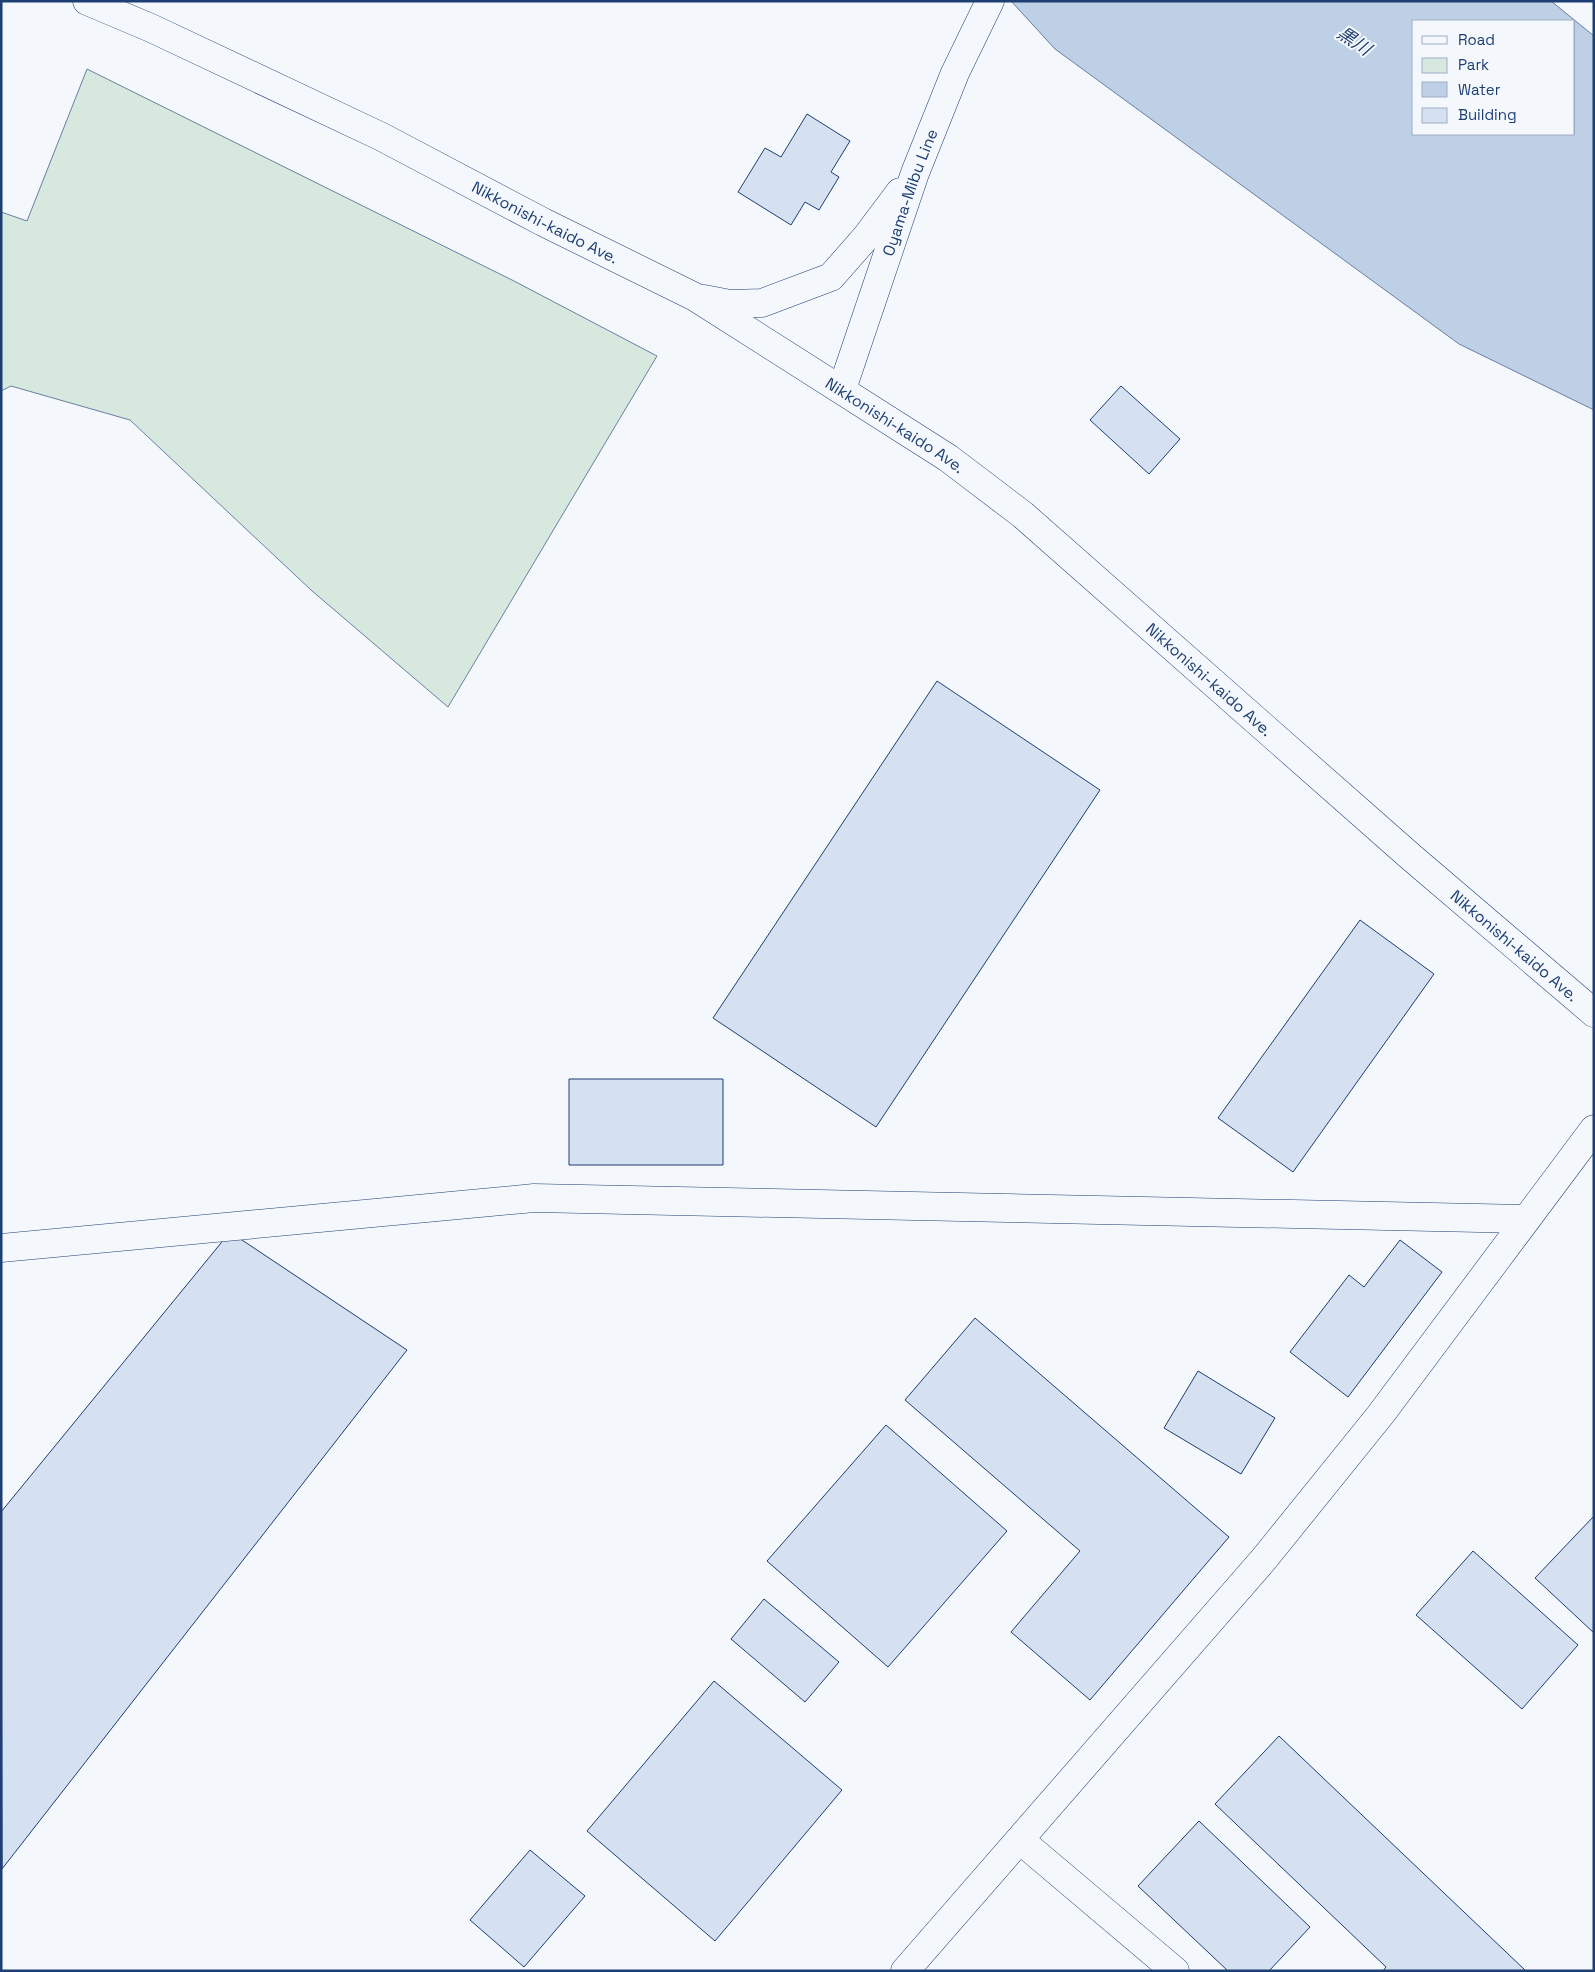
<svg xmlns="http://www.w3.org/2000/svg" width="1595" height="1972" font-family="'Space Grotesk','Noto Sans JP',sans-serif">
	<style>
		.green { fill: #d7e8df; stroke: #687fa3 }
		.water { fill: #bed0e5; stroke: #687fa3; fill-rule: evenodd }
		.building { fill: #d5e0f0; stroke: #1d3f73 }
		.lines { fill: none; stroke-linecap: round; stroke-linejoin: round }
		.street-casing { stroke: #1d3f73; stroke-width: 29 }
		.secondary-casing { stroke: #1d3f73; stroke-width: 29 }
		.primary-casing { stroke: #1d3f73; stroke-width: 29 }
		.street { stroke: #f4f7fb; stroke-width: 28 }
		.secondary { stroke: #f4f7fb; stroke-width: 28 }
		.primary { stroke: #f4f7fb; stroke-width: 28 }
		.labels { text-anchor: middle; stroke-width: 4; stroke-linejoin: round; paint-order: stroke }
		.street-label { font-size: 16px; fill: #1d3f73; stroke: #f4f7fb }
		.water-label { font-size: 18px; font-style: italic; fill: #1d3f73; stroke: #f4f7fb }
	</style>
	<rect width="100%" height="100%" fill="#f4f7fb"/>
	<path class="green" d="M87,69L514,281L657,356L448,707L311,590L130,420L11,386L1,391V212L27,221Z"/>
	<path class="water" d="M1011,1H1551L1594,36V410L1459,344L1055,49ZM1414,21H1574V134H1414Z"/>
	<path class="building" d="M807,114L850,141L831,172L839,177L819,210L805,202L791,225L738,192L765,148L781,157Z
		M1121,386L1180,439L1149,474L1090,420Z
		M937,681L1100,790L876,1127L713,1018Z
		M1360,920L1434,974L1293,1172L1218,1118Z
		M569,1079H723V1165H569Z
		M230,1232L407,1350L2,1869L1,1512Z
		M1400,1240L1442,1272L1348,1397L1290,1352L1349,1275L1364,1287Z
		M975,1318L1229,1537L1090,1700L1011,1632L1080,1551L905,1400Z
		M1198,1371L1275,1418L1241,1474L1164,1428Z
		M886,1425L1007,1531L888,1667L767,1561Z
		M1594,1516V1633L1535,1578Z
		M1473,1551L1578,1645L1522,1709L1416,1615Z
		M764,1599L839,1662L805,1702L731,1639Z
		M714,1681L842,1790L715,1941L587,1831Z
		M1279,1736L1526,1971H1383L1386,1967L1215,1804Z
		M1199,1821L1310,1927L1269,1971H1228L1138,1886Z
		M530,1850L585,1896L524,1967L470,1920Z"/>
	<g class="lines">
		<g class="street-casing">
			<path id="street" d="M1,1248L534,1198L1525,1219
				M1020,1840L1175,1971"/>
		</g>
		<g class="secondary-casing">
			<path id="secondary" d="M905,1971L1264,1559L1381,1414L1594,1129"/>
		</g>
		<g class="primary-casing">
			<g id="primary">
				<path id="s1" d="M87,1L151,28L382,137L543,222L695,297L948,458L1023,515L1411,857L1594,1013"/>
				<path d="M704,299L730,304L762,303L831,277L867,236L900,192"/>
				<path id="s2" d="M842,389L915,173L955,73L990,1"/>
			</g>
		</g>
		<use href="#street" class="street"/>
		<use href="#secondary" class="secondary"/>
		<use href="#primary" class="primary"/>
	</g>
	<g class="labels">
		<g class="street-label">
			<text dy="6" stroke="none"><textPath href="#s2" startOffset="208">Oyama-Mibu Line</textPath></text>
			<text dy="6" stroke="none"><textPath href="#s1" startOffset="509">Nikkonishi-kaido Ave.</textPath></text>
			<text dy="6" stroke="none"><textPath href="#s1" startOffset="914">Nikkonishi-kaido Ave.</textPath></text>
			<text dy="6" stroke="none"><textPath href="#s1" startOffset="1319">Nikkonishi-kaido Ave.</textPath></text>
			<text dy="6" stroke="none"><textPath href="#s1" startOffset="1724">Nikkonishi-kaido Ave.</textPath></text>
		</g>
		<g class="water-label">
			<text transform="translate(1354 41) rotate(34)" y="6">黒川</text>
		</g>
	</g>
	<rect width="1595" height="1972" fill="none" stroke="#1d3f73" stroke-width="5"/>
	<rect x="1412" y="20" width="162" height="115" fill="#f4f7fb" stroke="#9eadc5"/>
	<rect x="1422" y="36" width="25" height="8" fill="#f4f7fb" stroke="#9eadc5"/>
	<text x="1458" y="45" font-size="15" fill="#1d3f73">Road</text>
	<rect x="1422" y="58" width="25" height="15" fill="#d7e8df" stroke="#9eadc5"/>
	<text x="1458" y="70" font-size="15" fill="#1d3f73">Park</text>
	<rect x="1422" y="82" width="25" height="15" fill="#bed0e5" stroke="#9eadc5"/>
	<text x="1458" y="95" font-size="15" fill="#1d3f73">Water</text>
	<rect x="1422" y="108" width="25" height="15" fill="#d5e0f0" stroke="#9eadc5"/>
	<text x="1458" y="120" font-size="15" fill="#1d3f73">Building</text>
</svg>
